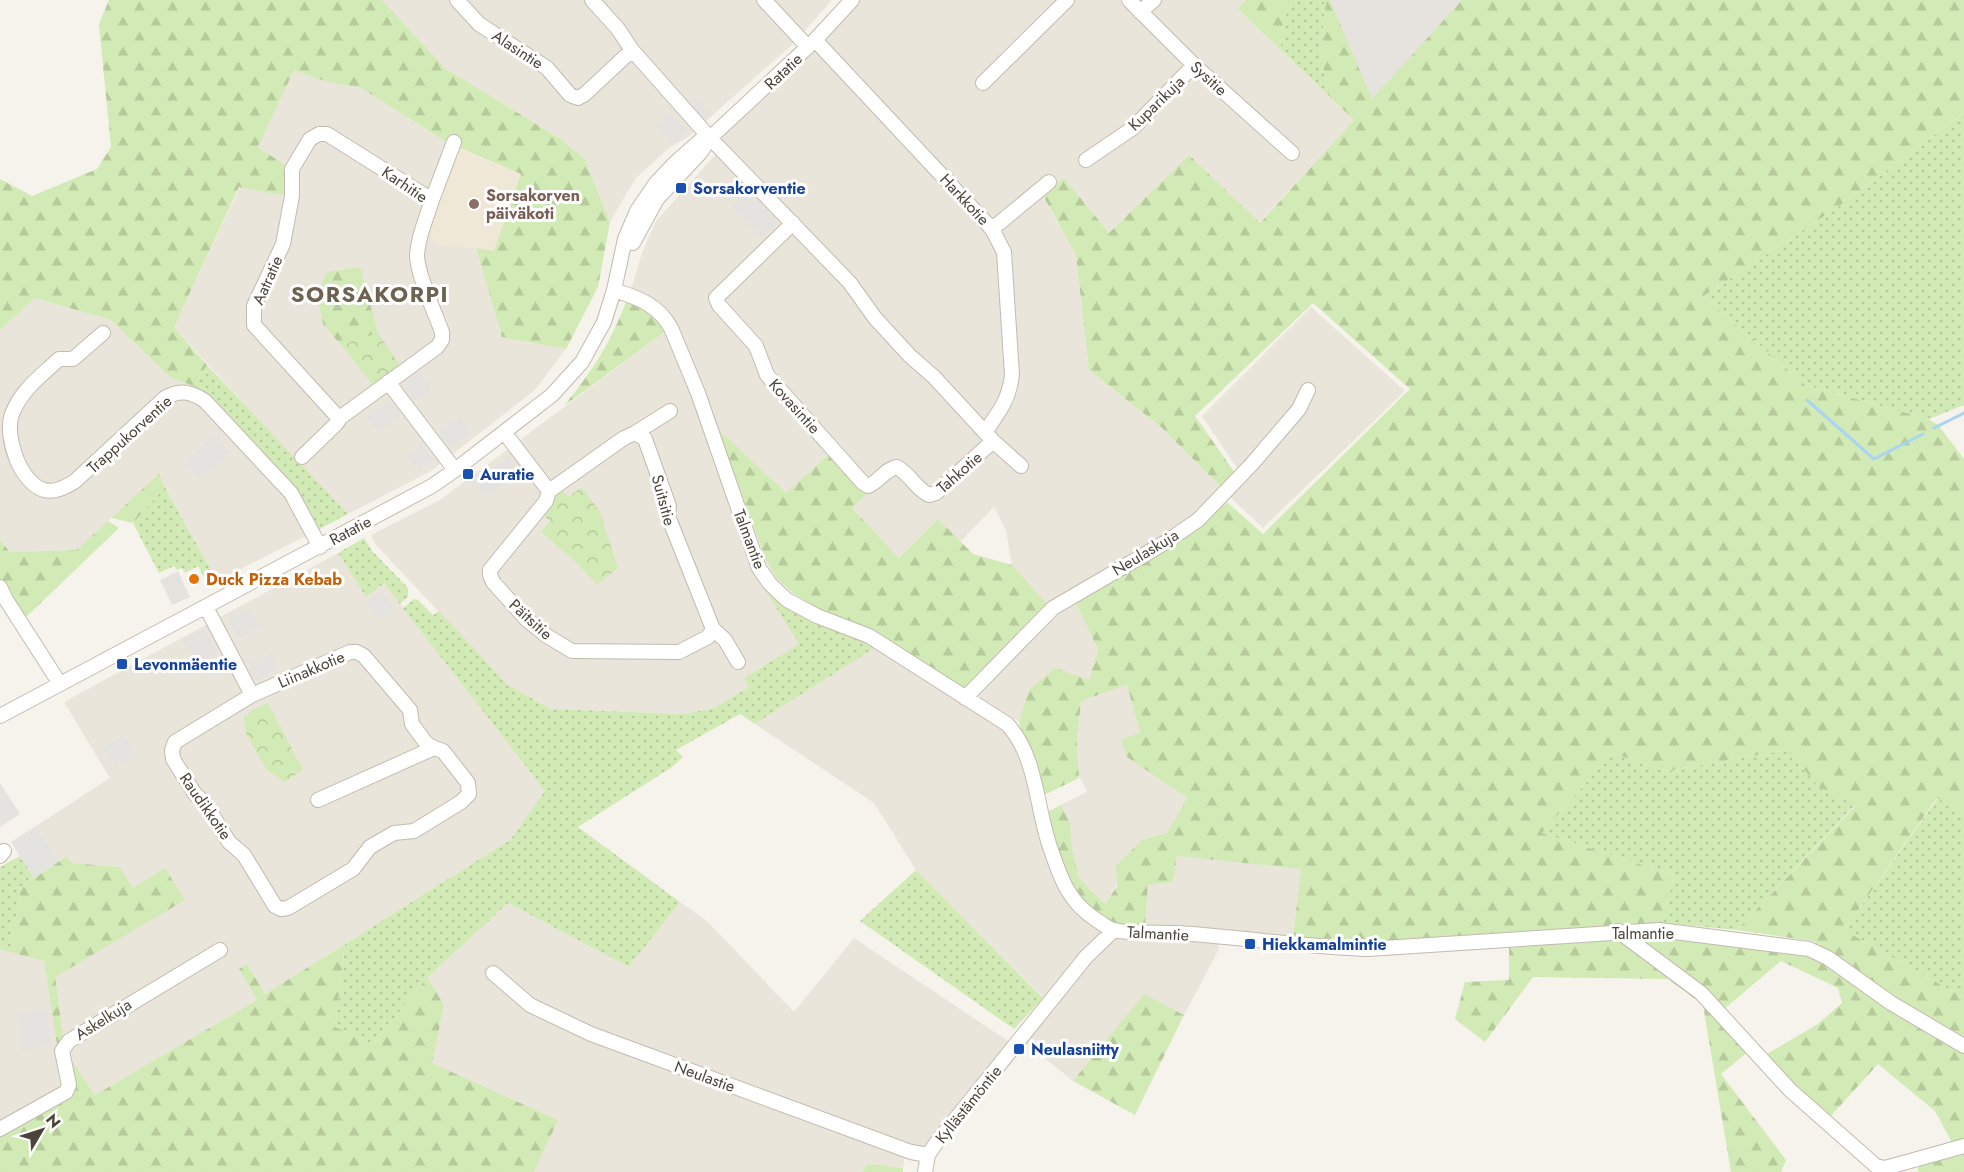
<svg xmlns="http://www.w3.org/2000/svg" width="1964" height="1172" font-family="Jost,sans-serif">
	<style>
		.residential { fill: #eae5da }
		.industrial { fill: #e6e2dd }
		.education { fill: #efe8d6 }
		.grass { fill: url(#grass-dots) }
		.forest { fill: url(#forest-firs) }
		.park { fill: url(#park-crowns) }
		.parking { fill: #e5e3e0 }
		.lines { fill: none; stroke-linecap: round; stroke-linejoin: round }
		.stream { stroke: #a9d4f2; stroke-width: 3 }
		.minor-casing { stroke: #c2bbae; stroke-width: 16 }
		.minor { stroke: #fff; stroke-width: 14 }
		.transit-dot { fill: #1a4fb4; stroke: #fff; stroke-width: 2 }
		.education-dot { fill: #8d6e63; stroke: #fff; stroke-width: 2 }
		.food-dot { fill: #e8710a; stroke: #fff; stroke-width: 2 }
		.labels { text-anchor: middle; stroke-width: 6; stroke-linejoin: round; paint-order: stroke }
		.street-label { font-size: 16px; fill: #4b4439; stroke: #fff }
		.transit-label { font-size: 16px; font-weight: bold; fill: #164399; stroke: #fff; text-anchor: start }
		.education-label { font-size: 16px; font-weight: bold; fill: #785e54; stroke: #fff; text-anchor: start }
		.food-label { font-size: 16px; font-weight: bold; fill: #c56008; stroke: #fff; text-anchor: start }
		.district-label { font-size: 22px; font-weight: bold; letter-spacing: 1.5px; fill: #6e6250; stroke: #fff }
	</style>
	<defs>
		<pattern id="grass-dots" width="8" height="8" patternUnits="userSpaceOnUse" patternTransform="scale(1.5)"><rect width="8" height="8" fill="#d2eab5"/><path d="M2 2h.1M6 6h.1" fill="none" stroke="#b6ca9c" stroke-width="1.8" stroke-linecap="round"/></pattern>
		<pattern id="forest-firs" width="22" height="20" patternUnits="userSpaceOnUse" patternTransform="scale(1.5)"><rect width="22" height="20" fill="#d2eab5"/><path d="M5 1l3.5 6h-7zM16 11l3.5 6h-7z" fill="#b6ca9c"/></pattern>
		<pattern id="park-crowns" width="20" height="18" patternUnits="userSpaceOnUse" patternTransform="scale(1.5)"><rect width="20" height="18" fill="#d2eab5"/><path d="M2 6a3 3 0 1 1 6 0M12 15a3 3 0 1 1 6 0" fill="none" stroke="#b6ca9c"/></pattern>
	</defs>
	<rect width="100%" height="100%" fill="#f6f3ec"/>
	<path class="residential" d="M382,0H832L795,42L688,137L669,148L636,178L610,222L584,158L562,140L445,68Z
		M860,0H1246L1238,9L1354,120L1259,223L1189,155L1109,233L1064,178L1042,195L1076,255L1089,370L1161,427L1221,487L1239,471L1202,416L1311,307L1405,391L1263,528L1229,496L1049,606L1012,565L1006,531L994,507L960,542L938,519L899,558L852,508L829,453L786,494L717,429L678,328L653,300L631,289L642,253L656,221L715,155L718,138L829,35Z
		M294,69L328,82L361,88L448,143L437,244L476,248L502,337L566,349L535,390L431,471L348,514L316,483L174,327L240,187L290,197L291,169L258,147Z
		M35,298L111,320L171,378L194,386L207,397L316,531L217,581L159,475L76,550L10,552L0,540V330Z
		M667,330L697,402L760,582L799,644L744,678L750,687L714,708L684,714L551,709L508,685L376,545L371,535L440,500Z
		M338,553L366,597L384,583L545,791L511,839L265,994L247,964L239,969L257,1000L95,1095L67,1053L71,1090L0,1130V949L44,960L57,1043L63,1036L54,977L184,900L133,888L120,867L72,863L67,856L59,861L36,826L110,778L64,702Z
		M1076,604L1098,649L1089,680L1029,690L1019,722L977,695L1053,618Z
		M876,647L1004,726L1021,752L1062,891L1144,936L1148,884L1173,882L1177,856L1301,869L1293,938L1216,930L1219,949L1184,1015L1144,995L1073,1081L1026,1043L1053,1007L916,870L874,803L755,724Z
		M1127,685L1140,733L1127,757L1187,798L1167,833L1142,840L1105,904L1080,879L1073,853L1070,823L1061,805L1087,792L1079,775L1077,740L1081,701Z
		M680,902L707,921L794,1012L854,938L1011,1043L925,1149L906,1146L903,1168L868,1164L862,1172H534L558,1120L432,1063L444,1006L428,977L508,903L629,967Z"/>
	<path class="industrial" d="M1330,0H1462L1372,100Z"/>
	<path class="education" d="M458,148L521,174L494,251L437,244L428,234Z"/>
	<path class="grass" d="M1288,0H1326L1321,55L1328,95L1280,49Z
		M1964,113V405L1929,419L1805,385L1704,296L1842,204Z
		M207,365L348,514L316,531L207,397L194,386Z
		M165,487L217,581L208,585L198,566L185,573L182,568L177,570L174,566L159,573L133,523Z
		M364,538L373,552L408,588V597L400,604L384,583L366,597L338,553Z
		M760,582L790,609L817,623L876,647L755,724L740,714L676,750L683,757L672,767L578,827L680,902L629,967L508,903L428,977L373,1044L335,1027L345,944L511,839L545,791L403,608L414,599L418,600L433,615L439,611L508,685L551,709L684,714L714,708L749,687L744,678L799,644Z
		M1787,750L1819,787L1856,804L1737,930L1663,923L1674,875L1542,833L1612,753L1667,771Z
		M1938,798L1964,813V998L1844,930Z
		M20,856L34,878L21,887L10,952L0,949V867Z
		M916,870L1043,998L1014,1029L860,921Z"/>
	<path class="forest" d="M109,0H382L445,68L562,140L584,158L610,222L598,287L566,349L502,337L476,248L494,251L521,174L448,143L361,88L328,82L294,70L258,147L291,169V197L239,187L174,327L207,365L194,386L171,378L111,320L35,298L0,330V179L32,196L97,169L111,147L99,24Z
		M1246,0H1288L1280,49L1238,9Z
		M1326,0H1330L1372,99L1462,0H1964V113L1842,204L1704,296L1805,385L1929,419L1939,426L1964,459V813L1937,798L1844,930L1964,998V1037L1898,998L1813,941L1737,930L1856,805L1819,787L1787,750L1667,771L1612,753L1542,833L1674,875L1663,923L1392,940L1293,938L1301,869L1177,856L1173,882L1148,885L1145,926L1116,925L1089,910L1076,898L1060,859L1047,812L1061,805L1070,823L1073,853L1080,879L1105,904L1117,886L1116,866L1142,840L1167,833L1187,798L1127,757L1121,739L1140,733L1127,685L1081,701L1077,740L1079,778L1040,797L1019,722L1029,690L1055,668L1089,680L1098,649L1076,604L1197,530L1227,502L1263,534L1410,389L1313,303L1195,416L1235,473L1221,487L1161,427L1089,370L1076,255L1042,194L1064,178L1109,233L1189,155L1260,223L1354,120L1328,95L1321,55Z
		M360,267L378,333L341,345L323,324L317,294L327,272Z
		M629,301L646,306L667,330L564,406C592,371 610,344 626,302Z
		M718,429L786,493L830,453L867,493L852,508L899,558L938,519L973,554L1012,565L1049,606L965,689L875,631L822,611L793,593L776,578L766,561Z
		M159,474L165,487L133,523L111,518Z
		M108,521L119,528L24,619L0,580V540L10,552L76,550Z
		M67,856L72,863L120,867L133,888L165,868L185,900L55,977L63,1036L57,1044L44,961L10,952L21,887Z
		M1659,935L1812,957L1841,973L1900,1014L1964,1053V1172H1918V1162L1956,1150L1935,1111L1878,1064L1828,1119L1793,1087L1765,1055L1818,1024L1842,1003L1838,988L1781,961L1717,1015L1748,1052L1721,1074L1786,1160L1781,1172H1731L1703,1005L1668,979L1533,977L1485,1042L1455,1019L1465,982L1509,980V945Z
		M345,944L335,1027L373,1044L428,977L444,1006L432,1063L558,1120L534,1172H0V1130L71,1090L67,1053L95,1095L257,1000L239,969L247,964L265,994Z
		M1144,994L1184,1015L1135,1115L1073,1081Z
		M868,1164L903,1168V1172H862Z"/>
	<path class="park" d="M378,333L401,367L374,386L341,345Z
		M582,487L600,512L618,568L597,585L576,562L541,532L550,521L543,515C551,506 552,497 562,489L568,497Z
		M268,703L303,770L284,782L266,769L246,733L244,717L254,709Z"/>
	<path class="parking" d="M695,97L710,114L703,120L688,103Z
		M670,112L688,131L673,145L655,126Z
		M749,190L778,222L761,238L731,205Z
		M419,372L432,389L415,401L406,389V382Z
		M390,399L401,414L378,432L367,417Z
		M459,416L472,432L454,446H448L438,433Z
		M213,435L230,452L201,480L185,463Z
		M422,444L434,459L419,471L407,456Z
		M509,455L521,471L486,498L474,482Z
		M178,571L190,597L172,605L160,580Z
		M381,590L395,608L379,620L365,603Z
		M249,608L260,627L238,639L228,619Z
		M205,629L217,652L195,663L183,640Z
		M271,653L278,669L256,680L248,665Z
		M124,735L135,755L115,767L103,748Z
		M0,783L20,814L0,827Z
		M36,826L59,861L34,878L11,842Z
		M46,1009L51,1040L50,1045L22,1051L17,1015L19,1013Z"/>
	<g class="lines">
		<path class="stream" d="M1807,400L1874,459L1923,434
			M1934,428L1964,413"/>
		<g class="minor-casing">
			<path id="minor" d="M457,0L479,24L547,68L570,95L578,98L585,94L632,50
				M592,0L618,29L632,50L710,138L850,283L875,318L910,356L934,377L993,441L1021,466
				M764,0L808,47
				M1129,0L1194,65L1292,153
				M1140,12L1154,0
				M815,40L992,229L1004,252L1012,375C1009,400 999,412 985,432
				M983,83L1067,0
				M319,134H327L432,200C427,217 418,236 417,255C417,274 435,313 442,332V340L437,347L341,417L335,414L254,325V306L283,244L292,196V169L310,139Z
				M1086,160L1133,128L1194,65
				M432,200L454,142
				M793,223L716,298L719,305L756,346L767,375L863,483L868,486C879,482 885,469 897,467C910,474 916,489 929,495L936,493L993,441
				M992,229L1049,182
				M633,243L657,199L700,153L710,138L815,40L852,0
				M614,290C639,298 658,305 671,328L698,393L759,568L770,584L787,600L817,616L869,636L1007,724C1037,756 1036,807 1050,847C1061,879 1068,902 1098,921C1103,924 1108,929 1114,930C1127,934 1162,932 1177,933C1241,937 1304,947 1368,949L1659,930L1809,949L1828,958L1891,1003L1964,1046
				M103,333L73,359H59C40,377 22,389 12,414C4,436 20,483 44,490C55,493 65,487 74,482L166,397C181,390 190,391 205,401L291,493L320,547
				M388,382L455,470
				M504,432L549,491
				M635,433L670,411
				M302,457L336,424L341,417
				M549,491L546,501L490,570V575L493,582L526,619L547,636L572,651L679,652L708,637L713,629
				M549,491L624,438L635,433L645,439L669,506L668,516L713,629L725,640L738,662
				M0,587L5,598L60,684
				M206,607L252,695
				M350,652H357L364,656L410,710L412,724L426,743L434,748L443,751L468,783L469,794L461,802L414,831L394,833L370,847L353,869L288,908L281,909L275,906L244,855L229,842L205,803L195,794L173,759L172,750L175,742L252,695Z
				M965,698L1053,608L1166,542L1198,520L1251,465L1299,409L1308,390
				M0,716L432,486L455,470L552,395L582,362L604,322L614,290L625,239L637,211L656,183L675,163L701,140L710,138
				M318,800L434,748
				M0,856L4,851
				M1618,931L1701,993L1790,1090L1876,1166L1885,1168L1964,1146
				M493,973L530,1005L591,1034L911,1152L928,1155
				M0,1129L66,1092L69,1085L62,1051L69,1041L220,950
				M925,1172L928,1155L937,1142L1086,957L1114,930"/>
		</g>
		<use href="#minor" class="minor"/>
	</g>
	<g class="transit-dot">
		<rect x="675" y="182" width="12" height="12" rx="3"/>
		<rect x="462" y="468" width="12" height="12" rx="3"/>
		<rect x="116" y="658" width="12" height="12" rx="3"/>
		<rect x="1244" y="938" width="12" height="12" rx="3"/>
		<rect x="1013" y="1043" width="12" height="12" rx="3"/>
	</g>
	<circle class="education-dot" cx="474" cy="204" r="6"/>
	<circle class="food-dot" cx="194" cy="579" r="6"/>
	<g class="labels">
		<g class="street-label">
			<text transform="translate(518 49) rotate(33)" y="6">Alasintie</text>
			<text transform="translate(783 71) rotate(-43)" y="6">Ratatie</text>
			<text transform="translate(1209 78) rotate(42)" y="6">Sysitie</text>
			<text transform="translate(1156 103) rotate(-44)" y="6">Kuparikuja</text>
			<text transform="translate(405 184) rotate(34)" y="6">Karhitie</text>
			<text transform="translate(965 199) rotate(47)" y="6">Harkkotie</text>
			<text transform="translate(267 280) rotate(-66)" y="6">Aatratie</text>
			<text transform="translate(795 406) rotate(48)" y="6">Kovasintie</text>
			<text transform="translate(129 434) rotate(-42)" y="6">Trappukorventie</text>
			<text transform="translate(959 472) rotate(-41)" y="6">Tahkotie</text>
			<text transform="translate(664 500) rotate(75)" y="6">Suitsitie</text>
			<text transform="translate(350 530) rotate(-28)" y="6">Ratatie</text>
			<text transform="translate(750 539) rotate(69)" y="6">Talmantie</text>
			<text transform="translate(1145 552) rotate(-31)" y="6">Neulaskuja</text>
			<text transform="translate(531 619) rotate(42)" y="6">Päitsitie</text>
			<text transform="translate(311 669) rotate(-23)" y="6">Liinakkotie</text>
			<text transform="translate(206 806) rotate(55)" y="6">Raudikkotie</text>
			<text transform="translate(1158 933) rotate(3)" y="6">Talmantie</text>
			<text x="1643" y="939">Talmantie</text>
			<text transform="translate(103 1019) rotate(-32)" y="6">Askelkuja</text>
			<text transform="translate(705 1076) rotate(20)" y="6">Neulastie</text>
			<text transform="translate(968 1104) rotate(-51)" y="6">Kyllästämöntie</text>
		</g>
		<g class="transit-label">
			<text x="693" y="194">Sorsakorventie</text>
			<text x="480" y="480">Auratie</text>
			<text x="134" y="670">Levonmäentie</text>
			<text x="1262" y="950">Hiekkamalmintie</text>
			<text x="1031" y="1055">Neulasniitty</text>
		</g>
		<g class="education-label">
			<text x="486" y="201">Sorsakorven<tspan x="486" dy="18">päiväkoti</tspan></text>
		</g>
		<g class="food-label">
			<text x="206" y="585">Duck Pizza Kebab</text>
		</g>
		<g class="district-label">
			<text x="370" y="302">SORSAKORPI</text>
		</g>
	</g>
	<g transform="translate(42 1130) rotate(51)" stroke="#ffffff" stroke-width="4.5" paint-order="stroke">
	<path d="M0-4.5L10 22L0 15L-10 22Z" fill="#4b4439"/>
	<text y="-9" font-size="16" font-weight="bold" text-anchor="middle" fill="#4b4439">N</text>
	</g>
</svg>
